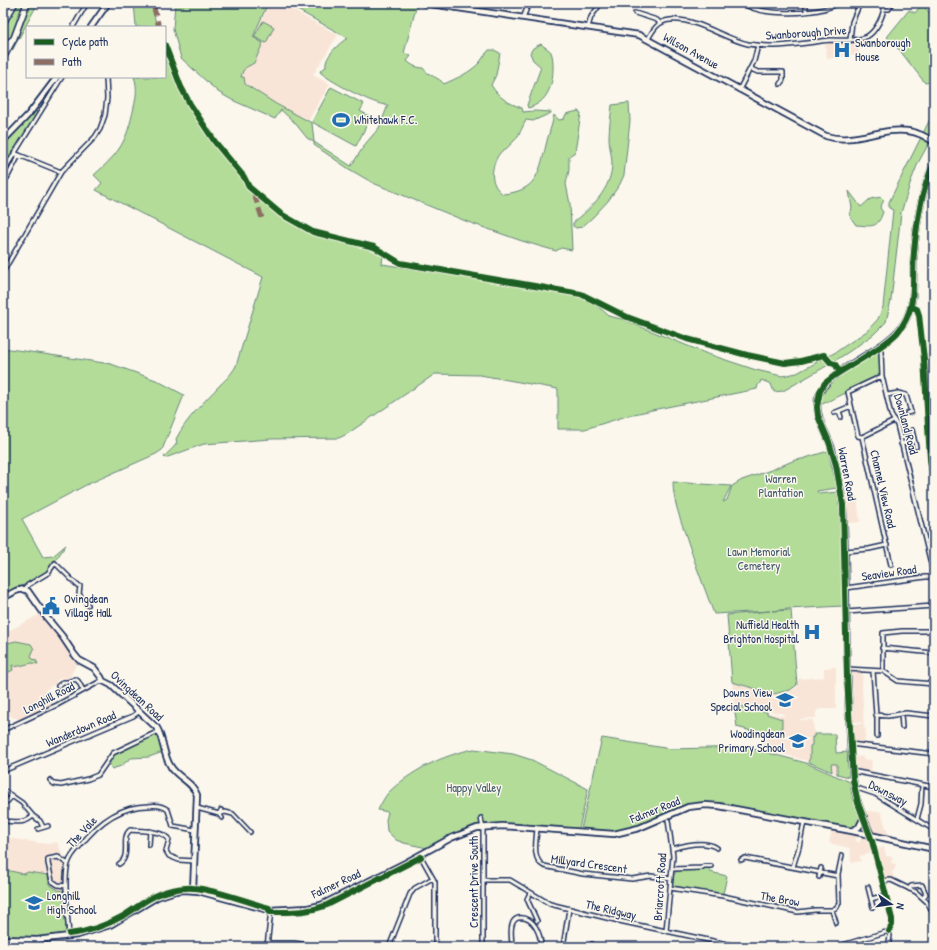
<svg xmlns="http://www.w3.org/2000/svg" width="937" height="950" font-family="'Patrick Hand',sans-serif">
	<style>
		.built { fill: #f9e5d7 }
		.green { fill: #b3dc99; stroke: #67867c }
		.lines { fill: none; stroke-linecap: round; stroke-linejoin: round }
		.street-casing { stroke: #1b2f5e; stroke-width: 6 }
		.secondary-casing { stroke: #1b2f5e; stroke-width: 8 }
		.primary-casing { stroke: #1b2f5e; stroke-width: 8 }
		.street { stroke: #fbf7ec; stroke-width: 3 }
		.secondary { stroke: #fbf7ec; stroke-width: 4.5 }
		.primary { stroke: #fbf7ec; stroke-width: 5 }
		.quiet { stroke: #8d6e63; stroke-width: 5; stroke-dasharray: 10 5; stroke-linecap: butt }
		.cycleway-casing { stroke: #fbf7ec; stroke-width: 8 }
		.cycleway { stroke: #1b5e20; stroke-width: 6 }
		.labels { text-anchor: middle; stroke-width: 3; stroke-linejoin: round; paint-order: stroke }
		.street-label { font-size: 12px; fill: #1b2f5e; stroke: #fbf7ec }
		.poi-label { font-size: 12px; fill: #1b2f5e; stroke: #fbf7ec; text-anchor: start }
		.park-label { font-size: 12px; fill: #415a6d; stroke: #fbf7ec }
	</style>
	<rect width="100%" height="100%" fill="#fbf7ec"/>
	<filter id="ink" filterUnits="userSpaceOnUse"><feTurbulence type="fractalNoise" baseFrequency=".025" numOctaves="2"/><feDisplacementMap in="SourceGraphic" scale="8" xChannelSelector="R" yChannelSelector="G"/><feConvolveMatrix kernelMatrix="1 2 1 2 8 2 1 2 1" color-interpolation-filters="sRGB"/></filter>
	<g filter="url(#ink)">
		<path class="built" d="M269,4L291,9L338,35L313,75L330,84L308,121L276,104L245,84L244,77L242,74L243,70L247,66L254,63L263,43L253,38Z
			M855,41L861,58L853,55L827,59L825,43H827Z
			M857,496L860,522L847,523L844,498Z
			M42,613L78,661L68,681L62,677L56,681L57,683L45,690L53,705L22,720L3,714V634Z
			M836,667V709H819L816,712V718L800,719V720H813L814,734H835L836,753L848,752L849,777L847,778L807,761L760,747L763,735L737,728L734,705L783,716L784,714L734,704L732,682L774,695L795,689L798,686V679L824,677V668Z
			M852,671L863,672L862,685L864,728L866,729L864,744L856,742L854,741L853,724H863L859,722H853Z
			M854,756L863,757V759L870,760L872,761L871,773L855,769Z
			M864,811L881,812L889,837L872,833Z
			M832,829L857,834L856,842H860L862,835L868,836L871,843L872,853L860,856L861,861L851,863L850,848L829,843Z
			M3,837L39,843L49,844L57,842L66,861L64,874L66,934L35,937L3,936Z
			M884,847L886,856L893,857L891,863L896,864L894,871H892L894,881L890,879H885L877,849Z"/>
		<path class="green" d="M17,3H24L10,40L3,42V28Z
			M30,3H38L12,51Z
			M134,3H151L157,27H135L136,26Z
			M175,3H268L253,37L263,43L254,63C246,68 244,66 241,77H244L245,84L276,104L312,123L314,142L351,166L366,143L379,128L388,105C375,106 332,82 321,73L320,71L326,67C324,57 340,42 348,38L292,7L274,3H414L417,4L404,53L411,56L407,61C413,66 415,67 423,68C428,76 439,77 444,84C457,78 470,73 480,62C483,58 485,54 489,50H494L500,53L496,75L491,85C499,98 508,103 522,108L523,112L534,111L551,112V113L533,121L526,120C523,126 520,133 516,139C513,142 510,145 507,148C505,150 502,150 500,153C491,165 488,184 503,194C536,191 539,174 546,145C548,135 552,126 554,115L559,120L564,119L566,114L578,111L581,113L575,152L569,156V170L566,184L570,204L572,250L561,248L556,251L522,241L468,222L373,183L349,169L314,145V142L307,138L295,123L281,110L275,119L232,100L218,92L181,58L173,29Z
			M922,4L934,18V79L931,82L925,83L901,52V50L898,49L887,37L909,10L915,13Z
			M263,21L274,27L266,43L254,37Z
			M541,44C544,47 549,49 551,52C553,57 553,63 553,68C553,86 547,103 528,108L527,105L541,67L533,60L530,53L533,48Z
			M165,53C183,107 222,148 253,194H255L280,214L309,233L314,235L376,248L383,255L382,264L569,293C584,297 596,304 608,315V316L622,319L705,353L756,370L782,376L797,373L836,352L855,339L867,331L878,319L883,307L884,297L893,210L889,208V202L934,111V134L918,163L911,181L901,213L891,300L886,322L874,334L850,351L830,364L783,391L774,392L771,384L761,380L760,383L758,385L757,389L652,410L630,415L585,429H558V389L480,375L435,374L347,434L339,438L271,439L204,444L165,458L164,457C168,452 173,449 177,443L176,439C186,419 204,402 220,385C227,378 230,376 236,366L263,277L96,190L102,183L94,175C121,151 126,143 134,107C136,98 138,87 134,77H165Z
			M331,87L364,104L360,111L371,117L356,146L312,122Z
			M629,103L630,121L624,175L620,184L608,201L594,216L582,227L576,228L573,226V223C591,208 612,189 612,163C612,155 609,147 609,138C609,127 611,116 612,105Z
			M36,111L37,112L36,115L3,168V143L33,112Z
			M849,191L861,207L870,199L881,197L884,200L880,208L883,212C877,229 873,226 856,225L851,218L850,214L852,208Z
			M3,348L111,364L156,380L184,395L162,450L156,454L86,485L22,519L43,557L53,556L66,545L48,571L8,594L3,586Z
			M880,349L882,376L818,406L822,390L834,378Z
			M828,451L837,488L817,491L819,494L838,492L839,495L842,535H841V538H842L843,606L788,609L772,611L791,610L797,685L790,690L774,694L732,682L727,615L770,611L714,614C705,589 695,564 687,539C681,520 673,502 673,482L731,486L723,502L727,500L732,486L742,480L771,470L795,460L802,459Z
			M16,641L31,644L34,649L31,656L33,659L36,660L38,664L32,663L15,667L14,665H12L13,670L3,675V644Z
			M734,705L767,712V714L782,719V735L770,736L737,727Z
			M157,734L163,752L149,757L131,758L121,766L112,769C109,765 109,761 112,757C117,749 147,739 157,734Z
			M814,734H835L836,753L848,752L849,777L837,774V764H831L832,772L808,762L810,758V746L812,745V737H814Z
			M602,738L671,749L746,747L806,763L850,782C852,792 861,815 860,822L855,827L849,828L730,806L707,803L687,806L647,824L624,831L615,833L581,829Z
			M474,749L513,754L532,760L588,789L579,829L510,824H487L464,830L427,848L404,843L396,840L387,831L386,820L388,812L378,810C381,804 384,798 388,793C410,771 443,755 474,749Z
			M710,868V872L727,876L723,894L672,886L674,874L677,871Z
			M6,870L24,874L28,872L48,875L49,884L58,890L64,891L66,934L35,937L3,936V872H5Z"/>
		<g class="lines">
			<g class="street-casing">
				<path id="street" d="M730,3H733
					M743,3C762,17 818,15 839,3
					M806,3V11
					M883,9H889L893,3
					M635,13L657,20L660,23
					M523,18L529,3
					M73,27L87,3
					M588,27L591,17L601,3
					M648,39C653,30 658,21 670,20C698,18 722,38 748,44C776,49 803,43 830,40C841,40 856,42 866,37C876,32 885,14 884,3
					M850,40L852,22L860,3
					M751,69L758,72H783V80L780,84
					M739,90L754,61L758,45
					M14,153L61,172
					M3,172L62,77
					M7,178L19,155
					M3,272L61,172L95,137L100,129L105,115L107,98L106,77
					M879,347L881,351L882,376L891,415L897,425L933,572
					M887,395L898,393L906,395L911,412L907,413
					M839,411L841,417
					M834,413L851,406
					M912,430L916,447
					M862,437L891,565
					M862,437L858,436L848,392L882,376
					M862,437L894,421
					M900,438L913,436
					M901,444L914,441
					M845,551L869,549L887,545
					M846,588L925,577H934
					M25,589L28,585L48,573L55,563L77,585L80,586L79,594L88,605
					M846,612L934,606
					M882,648L934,653
					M847,669L883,671L898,681L934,684
					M873,671L876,715L888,716L906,713L934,716
					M883,671V633L902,631H934
					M58,686L63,682H68L75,679L78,681L83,690
					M901,714L902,727
					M877,715V736
					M3,730L57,705L99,682L103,681
					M850,744L934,754
					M3,771L133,716L140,711
					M852,771L934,787
					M50,780L54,784L61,785L88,779L98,775L113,753L159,731
					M854,789L857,788L875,794L934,830
					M3,790L22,803L33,816L40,821L43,827
					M3,803L8,801L12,796
					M197,808L219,814L225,812L233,814L250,832
					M221,810L219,814L222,818
					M481,818L483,829V947
					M917,819L921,804L922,785
					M3,821C14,821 24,825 33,816
					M38,829L48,826
					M537,829C536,841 532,860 544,866L583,874L632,879L651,876L671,879
					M871,835L892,921V927L889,931
					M149,845L150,831
					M672,849C685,845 705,840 717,848
					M420,855L435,882V947
					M741,860L745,858L838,876
					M119,864C132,856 120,838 130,830C141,831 164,830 169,840L166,851L169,856L179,860L194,861
					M793,867L799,847L804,822
					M673,869L701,868L704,866H711
					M819,877L821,868
					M483,880H510L550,904L619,921L741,947
					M882,881L891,880L916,892L927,902L934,914
					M66,886L58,885L52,881L48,863V859L58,857L68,864
					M868,887L873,907
					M670,888L723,896L798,912L815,910H832L837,907L839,903L838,874L842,855
					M909,889L911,886L922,885L926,894L923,898
					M530,893L527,899L537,921
					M871,899L886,895
					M832,910L836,923
					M666,931L673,856L668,820
					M69,936C68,919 63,878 68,864C70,857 75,851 80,846C97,824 119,806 148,806C155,805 162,805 168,810L173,826L195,830
					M267,943H294L322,947
					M267,947L271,910
					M389,947L410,894L415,888L433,878
					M512,947C512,940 510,931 512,925C513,921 515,919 518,918C534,915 541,935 541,947
					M564,947V941L569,909
					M592,947V944
					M836,947L889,931
					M888,947L890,936L889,931
					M934,947V944"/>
			</g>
			<g class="secondary-casing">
				<path id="secondary" d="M424,3L639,35L826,136C853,145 881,127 908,131C918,132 926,137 934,142
					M91,27L108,3
					M3,141L29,114L57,77
					M3,598C11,594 20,586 28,591L47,618L62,636L74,654L79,660L94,668L101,677L103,681L111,685L157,728C164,740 163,755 171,767C178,778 193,782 197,795L193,890
					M853,830L859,827L864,817
					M871,835C865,821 858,806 855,791C850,767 851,742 849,718C847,677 846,635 846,594C845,565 845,536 843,507C841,487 837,468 832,449C827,433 814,416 818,398C824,369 886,353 904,323C917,301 912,279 914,255C916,223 921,192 934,163
					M3,939L37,940L78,935L110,925L157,897L175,891L184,890L198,891L268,910L308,908L321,905L405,863L451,838L477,828L502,826L614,834L639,828L688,807L705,805L719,806L852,831L934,849"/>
			</g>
			<g class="primary-casing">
				<path id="primary" d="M3,23L15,3
					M3,43H8L12,40
					M3,58L14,38L27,3"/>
			</g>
			<use href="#street" class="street"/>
			<use href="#secondary" class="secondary"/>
			<use href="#primary" class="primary"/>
			<path class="quiet" d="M155,6L154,8L159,27
				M254,194L262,218"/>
			<g class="cycleway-casing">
				<path id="cycleway" d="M165,45L181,87L190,104L215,142L244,177L249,187L281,214L313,232L374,247L400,263L581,294L627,317L687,339L747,355L785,363L801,361L824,355L831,363L835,364L840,372
					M911,307L917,309L919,315L924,359L930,459L934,487
					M270,912C292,912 307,913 327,905L421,857
					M889,931L892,925V919L872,841L858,803L853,780L847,678L843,505L836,465L829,442L818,416L817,407L820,391L825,383L834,376C852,364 883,348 897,333C919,307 911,282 914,252C917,221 921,191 934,163
					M69,934C88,932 107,925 123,916C132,911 140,904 149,899C160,892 179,887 193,888C215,889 247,902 269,908V910"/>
			</g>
			<use href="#cycleway" class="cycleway"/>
		</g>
	</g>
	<defs>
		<g id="hospital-bare" transform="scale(1.38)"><path d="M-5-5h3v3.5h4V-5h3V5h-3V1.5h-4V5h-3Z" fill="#1f6fb2" stroke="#fbf7ec" stroke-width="2.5" paint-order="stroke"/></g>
		<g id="stadium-bare" transform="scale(1.38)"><path d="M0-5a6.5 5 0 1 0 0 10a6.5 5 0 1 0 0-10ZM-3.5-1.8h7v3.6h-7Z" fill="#1f6fb2" stroke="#fbf7ec" stroke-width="2.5" paint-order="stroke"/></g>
		<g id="civic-bare" transform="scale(1.38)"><path d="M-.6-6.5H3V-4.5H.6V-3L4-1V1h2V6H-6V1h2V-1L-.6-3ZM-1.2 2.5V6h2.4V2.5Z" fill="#1f6fb2" stroke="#fbf7ec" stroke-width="2.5" paint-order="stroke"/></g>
		<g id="school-bare" transform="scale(1.38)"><path d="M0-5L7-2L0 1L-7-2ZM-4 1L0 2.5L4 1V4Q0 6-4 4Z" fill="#1f6fb2" stroke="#fbf7ec" stroke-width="2.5" paint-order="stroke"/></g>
	</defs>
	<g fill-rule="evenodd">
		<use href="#hospital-bare" x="842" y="50"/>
		<use href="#stadium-bare" x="341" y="120"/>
		<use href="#civic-bare" x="51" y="606"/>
		<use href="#hospital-bare" x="812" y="632"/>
		<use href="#school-bare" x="785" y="700"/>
		<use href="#school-bare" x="798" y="741"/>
		<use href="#school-bare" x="34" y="903"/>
	</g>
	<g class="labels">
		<g class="street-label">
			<text transform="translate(806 33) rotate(-4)" y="4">Swanborough Drive</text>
			<text transform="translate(691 51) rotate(29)" y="4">Wilson Avenue</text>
			<text transform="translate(906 424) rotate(75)" y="4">Downland Road</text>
			<text transform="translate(847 474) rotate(79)" y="4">Warren Road</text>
			<text transform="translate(883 489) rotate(77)" y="4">Channel View Road</text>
			<text transform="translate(889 573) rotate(-8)" y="4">Seaview Road</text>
			<text transform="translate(137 696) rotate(43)" y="4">Ovingdean Road</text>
			<text transform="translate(49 698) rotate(-27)" y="4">Longhill Road</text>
			<text transform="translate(81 729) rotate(-23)" y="4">Wanderdown Road</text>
			<text transform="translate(888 793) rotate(27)" y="4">Downsway</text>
			<text transform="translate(655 810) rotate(-22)" y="4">Falmer Road</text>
			<text transform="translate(82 832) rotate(-47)" y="4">The Vale</text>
			<text transform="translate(589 864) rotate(8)" y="4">Millyard Crescent</text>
			<text transform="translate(474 882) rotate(-90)" y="4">Crescent Drive South</text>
			<text transform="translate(336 884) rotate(-25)" y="4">Falmer Road</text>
			<text transform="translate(660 887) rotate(-86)" y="4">Briarcroft Road</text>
			<text transform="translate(780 899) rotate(10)" y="4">The Brow</text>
			<text transform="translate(611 910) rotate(13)" y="4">The Ridgway</text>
		</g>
		<g class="poi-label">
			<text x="855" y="47">Swanborough<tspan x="855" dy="14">House</tspan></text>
			<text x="354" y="124">Whitehawk F.C.</text>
			<text x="64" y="603">Ovingdean<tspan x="64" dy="14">Village Hall</tspan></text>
			<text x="799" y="629" text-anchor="end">Nuffield Health<tspan x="799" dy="14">Brighton Hospital</tspan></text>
			<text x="772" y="697" text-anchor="end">Downs View<tspan x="772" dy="14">Special School</tspan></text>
			<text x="785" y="738" text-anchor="end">Woodingdean<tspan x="785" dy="14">Primary School</tspan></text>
			<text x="47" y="900">Longhill<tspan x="47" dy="14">High School</tspan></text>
		</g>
		<g class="park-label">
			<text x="781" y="483">Warren<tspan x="781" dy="14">Plantation</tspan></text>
			<text x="759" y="556">Lawn Memorial<tspan x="759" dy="14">Cemetery</tspan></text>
			<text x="474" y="792">Happy Valley</text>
		</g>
	</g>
	<rect width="937" height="950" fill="none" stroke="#fbf7ec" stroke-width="16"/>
	<rect x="8" y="8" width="921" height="934" fill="none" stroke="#1b2f5e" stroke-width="1.5" filter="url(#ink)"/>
	<rect x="26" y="26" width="140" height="52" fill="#fbf7ec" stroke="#a1a7b3"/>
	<rect x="34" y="39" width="20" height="6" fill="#1b5e20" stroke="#a1a7b3"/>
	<text x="62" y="46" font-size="12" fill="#1b2f5e">Cycle path</text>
	<rect x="34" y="59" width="20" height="6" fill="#8d6e63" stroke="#a1a7b3"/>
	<text x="62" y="66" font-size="12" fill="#1b2f5e">Path</text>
	<g transform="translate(891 904) rotate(103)" stroke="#fbf7ec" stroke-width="3" paint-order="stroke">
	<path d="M0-3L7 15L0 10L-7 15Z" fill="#1b2f5e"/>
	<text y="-6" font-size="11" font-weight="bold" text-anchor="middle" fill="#1b2f5e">N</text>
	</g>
</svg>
